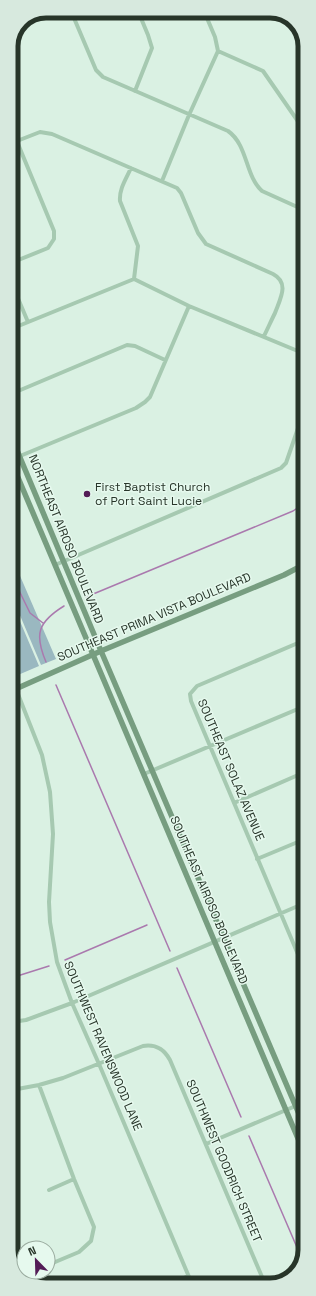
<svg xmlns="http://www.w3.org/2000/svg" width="316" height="1296" font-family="'Space Grotesk',sans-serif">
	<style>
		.green { fill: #9ab8c0 }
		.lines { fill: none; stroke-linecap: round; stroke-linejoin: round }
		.stream { stroke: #aa79ae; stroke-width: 1.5 }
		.street { stroke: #a6c9b1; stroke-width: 4 }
		.secondary { stroke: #779d80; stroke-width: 5.5 }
		.poi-dot { fill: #531c56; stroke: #e6f9ee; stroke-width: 1.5 }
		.labels { text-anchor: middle; stroke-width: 3; stroke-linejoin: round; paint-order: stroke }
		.poi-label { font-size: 12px; fill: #273529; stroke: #e6f9ee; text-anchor: start }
		.street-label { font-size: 12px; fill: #273529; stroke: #e6f9ee }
		.rim { fill: none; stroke: #273529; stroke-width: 5 }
	</style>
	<rect width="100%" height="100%" fill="#daf1e3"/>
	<path class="green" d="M11,555L56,659L41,665L11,594Z
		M11,600L39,666L11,678Z"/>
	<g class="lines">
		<path class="stream" d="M11,574L30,613L43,623
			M86,597L293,511L305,503
			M46,662C34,634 38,622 64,606
			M56,685L170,951
			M65,960L147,925
			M177,968L241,1117
			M11,978L49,966
			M249,1136L302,1259"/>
		<path class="street" d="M71,11L96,70L103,77L228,131C248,145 245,176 262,191L304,210
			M218,51L263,71L304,130
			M11,72L17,70
			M135,91L152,48L148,35L138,11
			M11,127L54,231V239L48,248L11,263
			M17,141L40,132L52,134L177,188L181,193L198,233L206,244L273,274C290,283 280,299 275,313C271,321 268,328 264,336
			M131,168C126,179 119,189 120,201L138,246L134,279
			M162,181L189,115L218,51L215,37L204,11
			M11,282L28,322
			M11,329L134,279L189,306L305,354
			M11,394L127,345L135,346L165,360
			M20,456L136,408L145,402L150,397L189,306
			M55,565L281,468L286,463L305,408
			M305,640L197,686L190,694L191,701L305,971
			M16,689L42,755L50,792L53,834L49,902L50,922L57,962L72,1003L99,1064L192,1284
			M144,774L305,706
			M234,803L305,772
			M257,859L305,839
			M12,1022L26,1020L72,1003L305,903
			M39,1085L74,1179L94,1227L91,1241L79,1252L48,1265
			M12,1090L39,1085L63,1078L143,1046C156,1044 164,1049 170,1060L265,1284
			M206,1144L305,1102
			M49,1190L74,1179
			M22,1275L30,1272
			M169,1285L188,1276"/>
		<path class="secondary" d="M11,436L101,651L305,1128
			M11,461L305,1155
			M11,691L101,651L284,575L305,564"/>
	</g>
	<circle class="poi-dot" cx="87" cy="494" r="4"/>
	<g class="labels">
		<g class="poi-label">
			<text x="95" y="491">First Baptist Church<tspan x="95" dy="14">of Port Saint Lucie</tspan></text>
		</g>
		<g class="street-label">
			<text transform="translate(66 539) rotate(68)" y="4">NORTHEAST AIROSO BOULEVARD</text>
			<text transform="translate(154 617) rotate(-23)" y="4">SOUTHEAST PRIMA VISTA BOULEVARD</text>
			<text transform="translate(231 770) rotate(67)" y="4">SOUTHEAST SOLAZ AVENUE</text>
			<text transform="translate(209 900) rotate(67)" y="4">SOUTHEAST AIROSO BOULEVARD</text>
			<text transform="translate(103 1046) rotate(67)" y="4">SOUTHWEST RAVENSWOOD LANE</text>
			<text transform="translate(224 1161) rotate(67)" y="4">SOUTHWEST GOODRICH STREET</text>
		</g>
	</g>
	<path d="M0 0H316V1296H0ZM46 18H270A28 28 0 0 1 298 46V1250A28 28 0 0 1 270 1278H46A28 28 0 0 1 18 1250V46A28 28 0 0 1 46 18Z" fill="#d7e9de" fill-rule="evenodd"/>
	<path class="rim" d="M46 18H270A28 28 0 0 1 298 46V1250A28 28 0 0 1 270 1278H46A28 28 0 0 1 18 1250V46A28 28 0 0 1 46 18Z"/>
	<g transform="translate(36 1260) rotate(337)"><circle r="19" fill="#e6f9ee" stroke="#9aab9f"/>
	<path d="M0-3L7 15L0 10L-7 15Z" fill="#531c56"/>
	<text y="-6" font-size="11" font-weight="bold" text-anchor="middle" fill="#273529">N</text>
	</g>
</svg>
